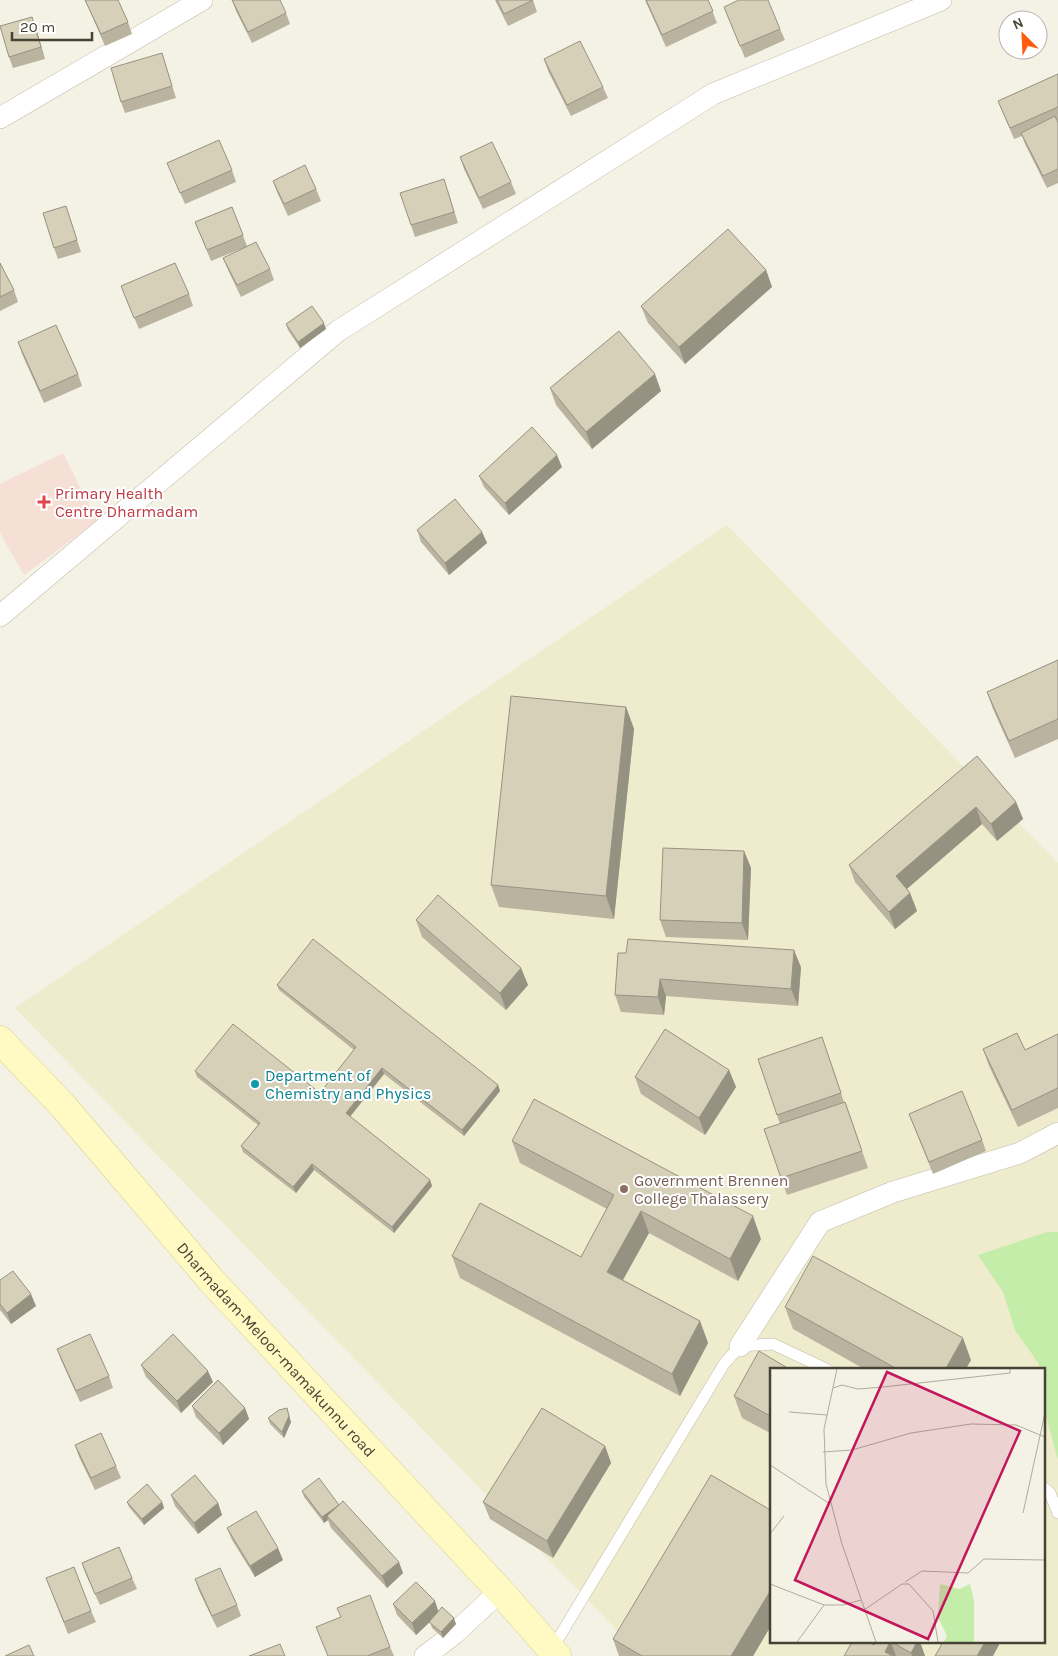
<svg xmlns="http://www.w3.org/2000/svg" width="1058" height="1656" font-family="Karla,sans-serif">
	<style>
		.education { fill: #efebcd; fill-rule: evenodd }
		.medical { fill: #f6e0d6 }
		.green { fill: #c3eda9 }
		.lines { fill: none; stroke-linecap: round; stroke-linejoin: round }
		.lane-casing { stroke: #c1bca6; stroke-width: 12 }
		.street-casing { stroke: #c1bca6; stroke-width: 22 }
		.secondary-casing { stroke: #d9d28f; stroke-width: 29 }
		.lane { stroke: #fff; stroke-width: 11 }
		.street { stroke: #fff; stroke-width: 21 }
		.secondary { stroke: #fffac4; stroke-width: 28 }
		.wall { fill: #b9b39f }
		.shaded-wall { fill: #969282 }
		.building { fill: #d7d0b9; stroke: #969282 }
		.health-dot { fill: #e0444e; stroke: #fff; stroke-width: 2 }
		.culture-dot { fill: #0f9aa8; stroke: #fff; stroke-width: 2 }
		.education-dot { fill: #8d6e63; stroke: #fff; stroke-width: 2 }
		.labels { text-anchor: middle; stroke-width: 4; stroke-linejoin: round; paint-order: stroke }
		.health-label { font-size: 16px; fill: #be3a42; stroke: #fff; text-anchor: start }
		.culture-label { font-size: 16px; fill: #0d838f; stroke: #fff; text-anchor: start }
		.education-label { font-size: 16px; fill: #785e54; stroke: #fff; text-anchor: start }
		.street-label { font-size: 16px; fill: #474334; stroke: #fff }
		.inset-road { fill: none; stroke: #afac9e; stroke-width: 1 }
		.view { fill: #c2185b; fill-opacity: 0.15; stroke: #c2185b; stroke-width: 2.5 }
		.inset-edge { fill: none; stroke: #474334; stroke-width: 2.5 }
	</style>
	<rect width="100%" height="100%" fill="#f4f2e5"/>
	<path class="education" d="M727,525L1058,863V1656H642L15,1008ZM772,1370H1044V1642H772Z"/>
	<path class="medical" d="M63,453L97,521L24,575L0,533V484Z"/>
	<path class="green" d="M1047,1232H1058V1460L1044,1409V1370H1039V1364L1015,1330L1003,1292L978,1255Z"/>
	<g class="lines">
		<g class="lane-casing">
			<path id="lane" d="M1044,1488L1050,1493L1058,1513
				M552,1649L724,1364L740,1346L773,1344L828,1370"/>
		</g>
		<g class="street-casing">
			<path id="street" d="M0,118L202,0
				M0,616L338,331L713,94L941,0
				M740,1346L820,1222L893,1192L1020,1153L1058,1133
				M425,1656L454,1634L500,1591"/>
		</g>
		<g class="secondary-casing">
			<g id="secondary">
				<path id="s1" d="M0,1040L64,1107L211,1280L500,1591L557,1656"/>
			</g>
		</g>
		<use href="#lane" class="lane"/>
		<use href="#street" class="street"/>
		<use href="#secondary" class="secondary"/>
	</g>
	<path class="wall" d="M85,0L128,22L132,34L105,46Z
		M232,0L286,13L290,24L252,43L236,11Z
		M495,0H533L537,12L508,26Z
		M645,0H708L717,23L666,47Z
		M724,7L780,29L785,40L745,58Z
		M32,17L45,59L13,68L9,57Z
		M162,53L176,98L125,113L121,102Z
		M544,59L603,87L608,98L571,116L548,71Z
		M1058,74V120L1057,121L1058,123V183L1047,188L1025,144L1022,136L1014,139L998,101Z
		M460,157L511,182L516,194L483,209L464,169Z
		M167,163L232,170L236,182L185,204Z
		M273,181L316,189L321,201L288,216L277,192Z
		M448,191L458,223L415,237L411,225Z
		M232,207L247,246L270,269L274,280L241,297L228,270L223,258L243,248L211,261L195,222Z
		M70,218L81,252L58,259L54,248Z
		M0,263L14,290L18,302L0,311Z
		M766,270L772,287L685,364L648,323L641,306Z
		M121,286L189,294L193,306L139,329Z
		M286,324L326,329L300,348L288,330Z
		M18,342L78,374L82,386L44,403L22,354Z
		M550,388L661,391L592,449L556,405Z
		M562,467L509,515L484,487L479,476Z
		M417,530L482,532L487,543L449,575L421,542Z
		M1058,660V739L1015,758L993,709L987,692Z
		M626,707L634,729L614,919L499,907L491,885Z
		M977,756L1016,802L1023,819L997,841L982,824L907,889L910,893L917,911L895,929L855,882L849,865Z
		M744,851L751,868L748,940L666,937L660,920Z
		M416,920L521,968L528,985L506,1010L422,937Z
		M618,953L801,967L798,1006L666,996L664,1015L621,1012L615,995Z
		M277,985L498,1085L500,1091L464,1136L384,1074L350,1117L430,1180L432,1186L394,1233L314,1170L296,1193L243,1152L241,1146L258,1125L197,1077L195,1071L320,1093L354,1050L279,990Z
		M1058,1034V1108L1018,1127L989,1066L983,1049L1025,1050Z
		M828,1054L844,1102H845L868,1168L787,1195L764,1129L780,1124L758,1059Z
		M729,1070L736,1087L705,1135L641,1094L635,1077Z
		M909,1114L982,1140L986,1151L933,1174Z
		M512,1141L761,1239L738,1281L649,1233L623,1280L700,1321L708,1343L680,1396L460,1278L452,1256L581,1257L607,1209L520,1163Z
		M0,1280L36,1306L11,1324L0,1310Z
		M785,1307L971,1360L965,1370H866L793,1329Z
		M57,1349L109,1376L113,1388L80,1402L61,1360Z
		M141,1365L213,1382L181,1413L146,1377Z
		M772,1370V1434L742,1418L734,1396Z
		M192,1406L245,1408L249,1419L223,1445L196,1417Z
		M268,1418L291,1422L284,1438L270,1424Z
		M75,1445L116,1466L121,1478L95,1490L79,1457Z
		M605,1446L611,1463L553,1558L490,1519L483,1502Z
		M302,1491L339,1505L403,1573L387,1588L331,1528L328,1520L324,1523L304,1497Z
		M171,1495L218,1503L222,1515L198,1534L175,1506Z
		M127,1502H162L164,1508L144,1525L129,1507Z
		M772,1511V1624L753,1656H619L613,1639Z
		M227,1528L283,1560L255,1577L232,1540Z
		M82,1563L132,1578L137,1589L100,1605L86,1575Z
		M46,1578L91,1611L96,1622L68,1634Z
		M195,1579L237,1605L241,1616L217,1628L199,1591Z
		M393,1604L438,1612L456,1624L443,1638L432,1628L430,1622L416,1635L397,1615Z
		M341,1617L390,1647L394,1656H328L316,1627Z
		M870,1642H920L925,1656H844L874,1645Z"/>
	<path class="shaded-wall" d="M32,17L36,28L45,59L41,47Z
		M766,270L772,287L685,364L679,347Z
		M324,323L326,329L300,348L298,342Z
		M655,374L661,391L592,449L586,432Z
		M557,455L562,467L509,515L505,503Z
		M482,532L487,543L449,575L445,563Z
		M626,707L634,729L614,919L606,896Z
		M1016,802L1023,819L997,841L991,824Z
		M976,807L982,824L902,893L896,876Z
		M744,851L751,868L748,940L742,923Z
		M910,893L917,911L895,929L889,912Z
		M794,950L801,967L798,1006L791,989Z
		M521,968L528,985L506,1010L500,993Z
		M660,979L666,996L664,1015L658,997Z
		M382,1068L384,1074L348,1119L346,1113Z
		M729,1070L736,1087L705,1135L699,1118Z
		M498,1085L500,1091L464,1136L462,1130Z
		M312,1164L314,1170L296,1193L293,1187Z
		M430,1180L432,1186L394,1233L392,1227Z
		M641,1211L649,1233L615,1294L607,1272Z
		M753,1216L761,1239L738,1281L730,1259Z
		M31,1294L36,1306L11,1324L7,1313Z
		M700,1321L708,1343L680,1396L672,1374Z
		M963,1338L971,1360L965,1370H945Z
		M208,1371L213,1382L181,1413L177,1401Z
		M245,1408L249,1419L223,1445L219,1433Z
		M287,1408L291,1422L284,1438L282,1432Z
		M605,1446L611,1463L553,1558L547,1541Z
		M162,1502L164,1508L144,1525L142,1519Z
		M218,1503L222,1515L198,1534L194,1523Z
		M339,1505L327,1516L328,1520L324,1523L322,1517Z
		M278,1548L283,1560L255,1577L250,1566Z
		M399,1562L403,1573L387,1588L382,1576Z
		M772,1588V1624L753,1656H731Z
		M435,1601L439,1613L416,1635L412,1623Z
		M454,1618L456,1624L443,1638L441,1632Z
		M890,1642H891L896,1656H887L885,1652Z
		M917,1642H920L925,1656H912L911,1653Z
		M985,1642H999L1000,1643L993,1656H977Z"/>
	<path class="building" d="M85,0H118L128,22L101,34Z
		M232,0H280L286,13L248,32Z
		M497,0H533L504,14Z
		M646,0H708L713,11L662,35Z
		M739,0H768L780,29L740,46L724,7Z
		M32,17L41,47L9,57L0,26Z
		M580,41L603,87L567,105L544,59Z
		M162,53L172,86L121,102L111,68Z
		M1058,74V107L1010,128L998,101Z
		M1055,116L1058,123V169L1043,176L1021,133Z
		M219,140L232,170L180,193L167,163Z
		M492,142L511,182L479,198L460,157Z
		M305,165L316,189L284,204L273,181Z
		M444,179L454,212L411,225L400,193Z
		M66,206L77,240L54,248L43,213Z
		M232,207L243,235L207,250L195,222Z
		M728,229L766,270L679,347L641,306Z
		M256,242L270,269L237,285L223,258Z
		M0,263L14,290L0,297Z
		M175,263L189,294L134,318L121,286Z
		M312,306L324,323L298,342L286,324Z
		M56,325L78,374L40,391L18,342Z
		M619,331L655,374L586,432L550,388Z
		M532,427L557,455L505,503L479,476Z
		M455,499L482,532L445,563L417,530Z
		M1058,660V719L1009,741L987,692Z
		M511,696L626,707L606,896L491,885Z
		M977,756L1016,802L991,824L976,807L896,876L910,893L889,912L849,865Z
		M663,848L744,851L742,923L660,920Z
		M438,895L521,968L500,993L416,920Z
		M313,939L498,1085L462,1130L382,1068L346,1113L430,1180L392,1227L312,1164L293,1187L241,1146L260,1123L195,1071L233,1024L320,1093L356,1047L277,985Z
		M628,939L794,950L791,989L660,979L658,997L615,995L618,953H626Z
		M665,1029L729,1070L699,1118L635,1077Z
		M1017,1033L1025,1050L1058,1034V1088L1012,1110L983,1049Z
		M822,1037L841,1093L777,1115L758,1059Z
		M962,1091L982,1140L929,1162L909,1114Z
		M534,1099L753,1216L730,1259L641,1211L607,1272L700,1321L672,1374L452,1256L480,1203L581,1257L614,1195L512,1141Z
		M845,1102L862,1151L781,1178L764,1129Z
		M813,1256L963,1338L945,1370H899L785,1307Z
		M13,1271L31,1294L7,1313L0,1304V1280Z
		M90,1334L109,1376L76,1391L57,1349Z
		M173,1334L208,1371L177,1401L141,1365Z
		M759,1351L791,1370H772V1417L734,1396Z
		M218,1380L245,1408L219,1433L192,1406Z
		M287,1408L289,1416L282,1432L268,1418L279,1410Z
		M542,1408L605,1446L547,1541L483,1502Z
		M101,1433L116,1466L91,1478L75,1445Z
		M195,1475L218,1503L194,1523L171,1495Z
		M711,1475L772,1511V1588L731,1656H642L613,1639Z
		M319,1478L339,1505L322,1517L302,1491Z
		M147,1484L162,1502L142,1519L127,1502Z
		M343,1501L399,1562L382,1576L327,1516Z
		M256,1511L278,1548L250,1566L227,1528Z
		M119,1547L132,1578L95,1594L82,1563Z
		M74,1567L91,1611L64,1622L46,1578Z
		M220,1568L237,1605L212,1616L195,1579Z
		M416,1582L435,1601L412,1623L393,1604Z
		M370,1595L390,1647L367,1656H328L316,1627L341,1617L337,1608Z
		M442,1607L454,1618L441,1632L429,1622Z
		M852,1642H869L874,1645L875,1642H890L885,1652L893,1656H844Z
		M892,1642H917L911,1653Z
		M943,1642H985L977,1656H935Z
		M280,1644L285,1656H249Z
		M29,1645L34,1656H5Z"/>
	<path class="health-dot" d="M41.5 494.5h5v5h5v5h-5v5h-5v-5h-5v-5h5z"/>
	<circle class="culture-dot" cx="255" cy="1084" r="5"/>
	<circle class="education-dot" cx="624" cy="1189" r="5"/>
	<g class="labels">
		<g class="health-label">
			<text x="55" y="499">Primary Health<tspan x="55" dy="18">Centre Dharmadam</tspan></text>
		</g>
		<g class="culture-label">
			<text x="265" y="1081">Department of<tspan x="265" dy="18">Chemistry and Physics</tspan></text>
		</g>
		<g class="education-label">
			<text x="634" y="1186">Government Brennen<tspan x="634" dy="18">College Thalassery</tspan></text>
		</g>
		<g class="street-label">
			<text dy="6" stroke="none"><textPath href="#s1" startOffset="415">Dharmadam-Meloor-mamakunnu road</textPath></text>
		</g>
	</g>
	<g transform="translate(770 1368)">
		<rect width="275" height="275" fill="#f4f2e5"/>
		<path d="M170,216L190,221L200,216L204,233V274H174L177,268L168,249Z" fill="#c3eda9"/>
		<path class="inset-road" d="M67,1L54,61L56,116L72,176L106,274M63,20L72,17L88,21L113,19L240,5V1M19,44L57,47M53,84L82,82L141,65L201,56L246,57L275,69M0,97L60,136M253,145L275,45M0,166L14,148M135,214L152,203L198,205L214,191L275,192M0,216L54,237L27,274M54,237H73L91,232M94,242L132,216H139L163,243L168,274"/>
		<path class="view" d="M117,4L250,63L158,271L25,212Z"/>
		<rect width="275" height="275" class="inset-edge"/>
	</g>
	<g transform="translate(1023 35) rotate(336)"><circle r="24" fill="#ffffff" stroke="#b5b4ae"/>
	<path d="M0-4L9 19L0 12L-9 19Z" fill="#ff5c11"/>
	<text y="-8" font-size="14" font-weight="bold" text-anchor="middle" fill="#474334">N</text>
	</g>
	<path d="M12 32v8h80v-8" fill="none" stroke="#474334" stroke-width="2.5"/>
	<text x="20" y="32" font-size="15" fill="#474334" stroke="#ffffff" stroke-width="4" paint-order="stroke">20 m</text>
</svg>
